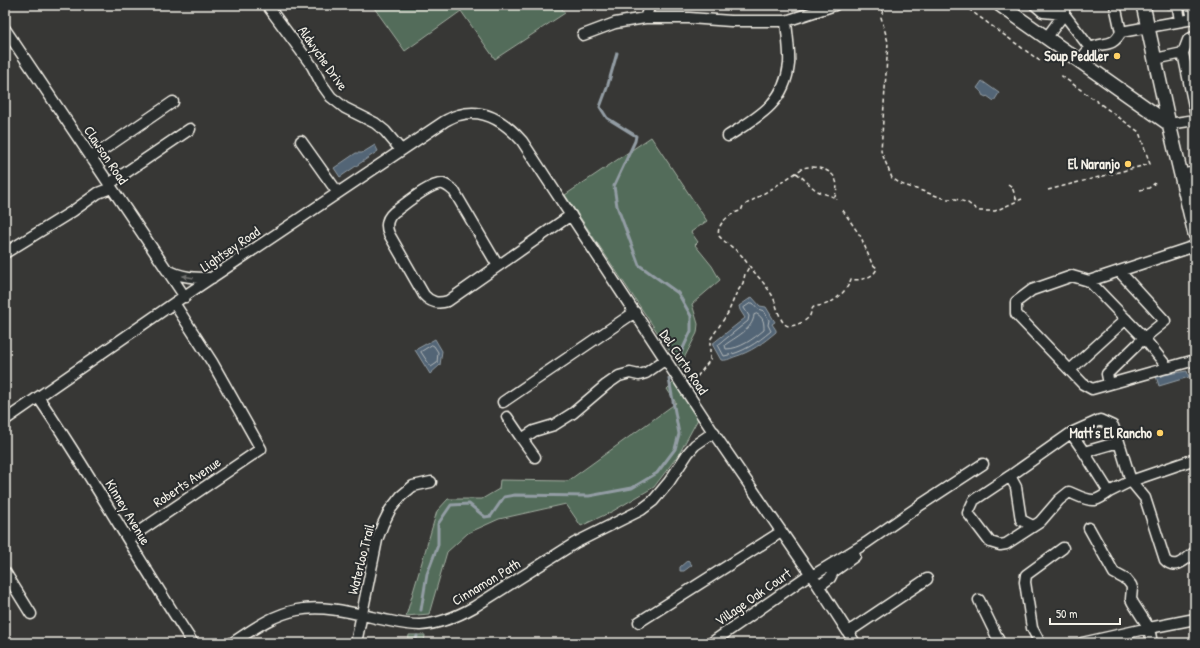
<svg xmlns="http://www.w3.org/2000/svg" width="1200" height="648" font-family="'Patrick Hand',sans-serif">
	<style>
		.green { fill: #526c5a; stroke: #a3aea1 }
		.water { fill: #536576; stroke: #939da4 }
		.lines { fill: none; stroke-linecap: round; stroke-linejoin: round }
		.shore { stroke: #b4b9ba; stroke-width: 1 }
		.stream { stroke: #939da4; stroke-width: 3 }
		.minor-tunnel { stroke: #535350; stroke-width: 10; stroke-dasharray: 10 5; stroke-linecap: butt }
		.minor-casing { stroke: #f4f1e8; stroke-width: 13 }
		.major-casing { stroke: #f4f1e8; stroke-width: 16 }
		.path { stroke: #f4f1e8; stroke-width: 1.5; stroke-dasharray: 4 3; stroke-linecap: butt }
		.minor { stroke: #2a2d2e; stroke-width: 10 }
		.major { stroke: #2a2d2e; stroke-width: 13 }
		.oneway { fill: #71726f }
		.poi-dot { fill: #ffd166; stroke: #2a2d2e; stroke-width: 1.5 }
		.labels { text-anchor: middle; stroke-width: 4; stroke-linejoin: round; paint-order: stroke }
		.poi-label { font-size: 14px; font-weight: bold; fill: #f4f1e8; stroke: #2a2d2e; text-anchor: end }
		.street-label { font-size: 14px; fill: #f4f1e8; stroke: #2a2d2e }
	</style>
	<rect width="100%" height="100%" fill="#373735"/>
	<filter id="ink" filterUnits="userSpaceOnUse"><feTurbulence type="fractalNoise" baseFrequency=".025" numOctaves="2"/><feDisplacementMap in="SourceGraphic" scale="8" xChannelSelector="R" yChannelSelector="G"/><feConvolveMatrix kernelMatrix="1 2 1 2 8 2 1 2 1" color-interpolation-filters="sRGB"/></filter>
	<g filter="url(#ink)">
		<path class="green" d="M372,5H559L565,13L495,59L461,11L405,51Z
			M651,137L707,221L691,232L698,242L695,245L712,266L720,280L692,304L698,324L697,333L680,366L565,195Z
			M674,382L698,419L679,454L654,487L613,511L581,526L566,504L499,519L468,533L447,552L429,614L406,616L437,511L448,499H482L499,489L500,480L568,481L676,403L667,389Z
			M409,635H425L424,643H408Z"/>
		<path class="water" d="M982,81L999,93L994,101L987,96L986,97L982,95L983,93L977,88Z
			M375,145L378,151L340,177L334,168L356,153H362Z
			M752,297L760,306L766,307L775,322L772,324L776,330V332C763,343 751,352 734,357C729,359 726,361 721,360L712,344L745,318L740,310L739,306Z
			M435,339L442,351L440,365L430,374L415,350Z
			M1187,371L1189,377L1159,386L1156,376Z
			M688,560L692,565L684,571H680V567Z"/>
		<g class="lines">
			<path class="shore" d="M751,303H753L758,309L764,311L769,320L768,325L771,331C757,343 742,353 724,356L718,345L748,321L749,316L744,308Z
				M757,314C764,318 764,323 764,330C753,339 740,349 726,349L725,345C735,337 753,330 754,315Z
				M432,345L434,346L438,352L437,363L431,367L421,352Z"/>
			<path class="stream" d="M617,53L607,88L600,107L607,118L636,136L635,141L614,186L617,206L639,265L678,293L691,316V331L678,359
				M421,610L427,574L438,545V524L451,505L469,504L485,517L491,516L504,497L515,495L589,496L632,488L657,473L675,449L679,434L669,379
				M415,643L417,636"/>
			<path class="minor-tunnel" d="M1171,5L1172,10"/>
			<g class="minor-casing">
				<path id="minor" d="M267,5L312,66L321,83L331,97L345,108L375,123L385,131L401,150
					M1035,5L1043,12L1064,14L1090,48
					M1178,8L1180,21
					M645,18L650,5
					M5,29L185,297
					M1121,32L1193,19L1190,5
					M583,35L615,23L645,18H689L731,21H786L835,5
					M1047,37L1064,14V5
					M1183,53L1188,40L1195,36
					M1155,59L1183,53L1195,111
					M1080,61C1083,57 1087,50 1091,48C1103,41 1112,49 1121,32L1115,5
					M1169,124L1195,120
					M728,136C758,117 785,103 789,64C790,51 787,35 786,21
					M301,141L338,193
					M91,158L173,102
					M1181,175L1195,172
					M109,184L190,129
					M1195,246L1089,281L1072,276L1032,290L1016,302V314L1083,384L1092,389L1195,360
					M5,253L73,211L98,193L111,188
					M498,266L454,191C450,188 447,185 443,184C431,182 404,205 394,212C387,218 385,225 389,234L424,295C431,303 438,304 448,301L571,215
					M166,269C181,278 196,278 212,278
					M1119,271L1165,321L1144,338L1168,368
					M1089,281L1144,338L1107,374L1109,384
					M1070,370L1126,319
					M38,397C93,477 139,562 193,643
					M503,402L635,312
					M507,417L522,439L534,431L554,425L573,413L606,385L619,376L630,373L639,375L646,373L666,359
					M5,420L174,303L445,121C449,119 454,116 459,115C485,107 506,123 522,141L717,438L812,576L855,643
					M1071,433L1100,420L1113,426L1119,442
					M522,439L535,457
					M1084,452L1109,492C1105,495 1099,499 1095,500C1086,501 1077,495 1069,492L1059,500L1040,522L1006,544L1000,545L990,542L968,513L974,500L1010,476L1071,433L1084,452L1119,442L1131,481L1109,492
					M1195,459L1131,481L1145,498L1165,560C1175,571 1186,559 1195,552
					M1010,476L1016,487L1021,520L1033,526
					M128,539L261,449L212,362L174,303
					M5,572L31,614
					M812,576L866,543L922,504L983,464
					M819,586L830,578L833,572L855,556
					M979,600L1000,643
					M639,622L781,532
					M848,632L927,579
					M232,643C252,630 272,615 297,610C327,604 360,615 390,621C399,623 410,625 420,625C439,624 458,616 474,607L575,543L641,510L653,501L669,482L688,453L695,445L714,432
					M356,643L377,540L383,524L390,510L401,496L413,486L431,482
					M711,643L810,574
					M1040,643L1032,628L1025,582L1026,575L1063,548
					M1082,643L1149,628L1133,603L1131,599L1132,588L1131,585L1127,580L1114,573L1089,528
					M1152,643L1149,628L1195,619"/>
			</g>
			<g class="major-casing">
				<path id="major" d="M1000,5L1169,124
					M1143,5L1169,124L1195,234"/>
			</g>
			<path class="path" d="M963,5L1040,61
				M883,10L881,17L888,42L881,151L892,178L901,184L946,199H956L968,203L976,209L980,211H995L1022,199
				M796,173C804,178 809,185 816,190C823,195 832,194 837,200
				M1008,184L1012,187L1017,201
				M1048,190L1150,164L1139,132L1059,74
				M1140,190L1149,188L1155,183
				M835,197C836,192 838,186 836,181C833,169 814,165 803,168L773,188L743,206L741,211C731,212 715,225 719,236C725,243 735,248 742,256C745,260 748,264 751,268C758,277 766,285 772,295C777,303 779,325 789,326C795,326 805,322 809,317C812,314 810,306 817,306C831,306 847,292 851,279C859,282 875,277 877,268L872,264L861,237L842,209
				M693,382L710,360V340L728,313L736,294L743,283L745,274L749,267"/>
			<use href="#minor" class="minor"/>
			<use href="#major" class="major"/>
		</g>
		<defs><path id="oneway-solid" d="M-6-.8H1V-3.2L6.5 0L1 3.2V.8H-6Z"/></defs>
		<use class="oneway" href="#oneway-solid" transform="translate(188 277) rotate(-170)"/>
	</g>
	<g class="poi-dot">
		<circle cx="1117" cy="56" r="4"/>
		<circle cx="1128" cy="164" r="4"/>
		<circle cx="1160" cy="433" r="4"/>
	</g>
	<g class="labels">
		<g class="poi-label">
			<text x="1109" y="61">Soup Peddler</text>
			<text x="1120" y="169">El Naranjo</text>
			<text x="1152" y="438">Matt's El Rancho</text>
		</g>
		<g class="street-label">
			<text transform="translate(323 58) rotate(55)" y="5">Aldwyche Drive</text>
			<text transform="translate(106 155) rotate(56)" y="5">Clawson Road</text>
			<text transform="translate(230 249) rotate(-34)" y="5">Lightsey Road</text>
			<text transform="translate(684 362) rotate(56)" y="5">Del Curto Road</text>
			<text transform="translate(187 482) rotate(-34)" y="5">Roberts Avenue</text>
			<text transform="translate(128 512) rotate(59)" y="5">Kinney Avenue</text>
			<text transform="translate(361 559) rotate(-76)" y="5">Waterloo Trail</text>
			<text transform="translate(486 582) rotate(-31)" y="5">Cinnamon Path</text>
			<text transform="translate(753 597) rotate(-35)" y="5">Village Oak Court</text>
		</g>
	</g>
	<rect width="1200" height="648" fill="none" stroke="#2a2d2e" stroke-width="20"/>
	<rect x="10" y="10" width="1180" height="628" fill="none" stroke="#f4f1e8" stroke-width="1.5" filter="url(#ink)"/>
	<path d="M1050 618v6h70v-6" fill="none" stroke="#f4f1e8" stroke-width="2"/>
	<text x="1056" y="618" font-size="12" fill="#f4f1e8" stroke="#2a2d2e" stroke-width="3" paint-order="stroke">50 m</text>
</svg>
